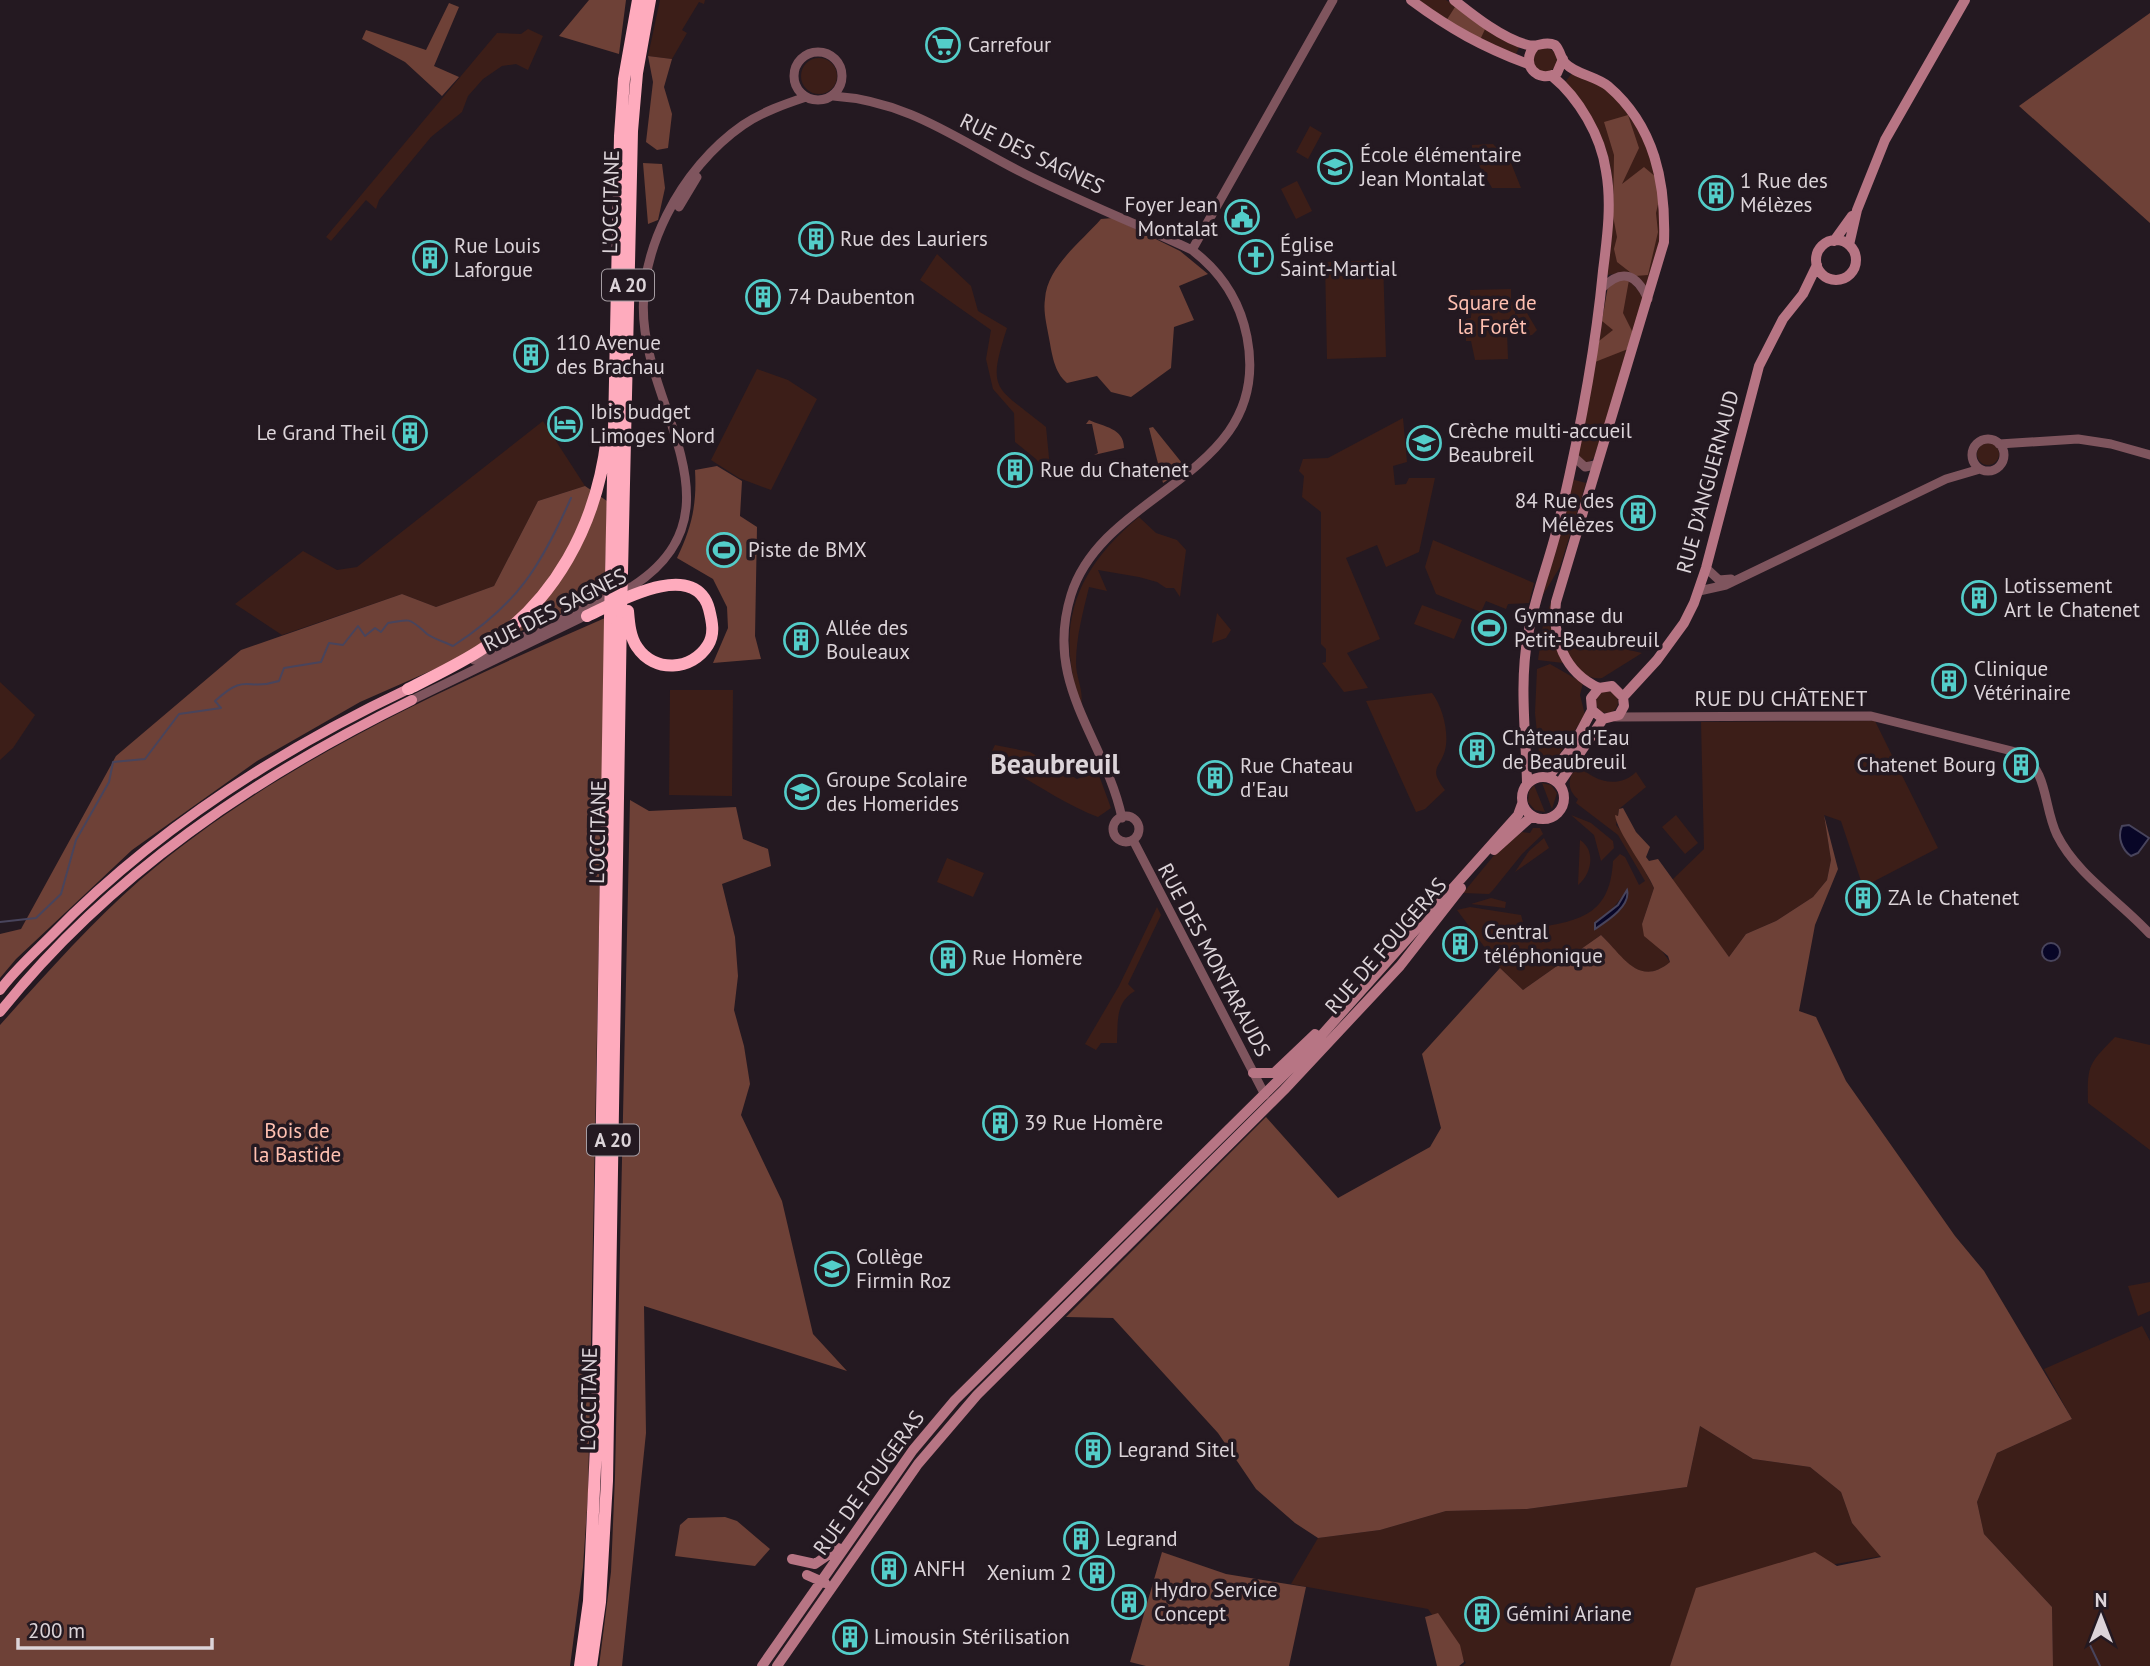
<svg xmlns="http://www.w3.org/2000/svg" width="2150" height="1666" font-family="'PT Sans',sans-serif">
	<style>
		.green { fill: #3c1e18; fill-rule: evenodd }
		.forest { fill: #6e4137 }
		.water { fill: #080627; stroke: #48445c; stroke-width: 2 }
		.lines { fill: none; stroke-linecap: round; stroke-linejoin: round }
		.stream { stroke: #48445c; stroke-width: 2 }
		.tertiary { stroke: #7f555e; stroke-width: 9 }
		.secondary { stroke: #b77584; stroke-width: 10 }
		.primary { stroke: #e28da1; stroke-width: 10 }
		.motorway { stroke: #feabbd; stroke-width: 12 }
		.motorway-bridge { stroke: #feabbd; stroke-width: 12 }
		.labels { text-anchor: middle; stroke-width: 7; stroke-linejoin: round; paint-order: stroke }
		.shield { fill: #241921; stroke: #a59ca2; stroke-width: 2 }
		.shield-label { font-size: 19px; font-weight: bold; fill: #dcd4d9 }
		.poi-label { font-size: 21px; fill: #dcd4d9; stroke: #241921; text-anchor: start }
		.street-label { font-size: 21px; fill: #dcd4d9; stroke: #241921 }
		.park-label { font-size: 21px; fill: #ffc0b1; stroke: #241921 }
		.district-label { font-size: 28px; font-weight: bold; fill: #dcd4d9; stroke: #241921 }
	</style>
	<rect width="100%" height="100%" fill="#241921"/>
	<path class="green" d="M660,0H705L704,4L699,2L682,30L687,33L672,59L648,56Z
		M1416,0H1446L1519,47L1515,57L1502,53Z
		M528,29L543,36L528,70L516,64L502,66L483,79L468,96L462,112L431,137L379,200L376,209L366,200L331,241L326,237L497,33L521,34Z
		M1533 60a12 12 0 1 1 24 0a12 12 0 1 1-24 0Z
		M801 76a18 18 0 1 1 36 0a18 18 0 1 1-36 0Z
		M1573,72C1583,77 1597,82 1606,89C1647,122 1663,181 1661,232C1660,251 1652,271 1646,290L1623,273L1607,275C1612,226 1622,176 1598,131C1588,114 1576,98 1565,82Z
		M1310,126L1322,133L1308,159L1296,152Z
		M1493,144L1511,163L1521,188H1492L1472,153V145Z
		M1297,181L1312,211L1296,219L1281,189Z
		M937,254L971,286L978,311L1007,328C986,393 996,386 1046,427L1051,478L1036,459L1015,442L1014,413L993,389L986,359L991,330L920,280Z
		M1383,260L1386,357L1327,359L1325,262Z
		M1629,280L1642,295V305L1594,458L1586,464L1578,455L1608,286Z
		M1511,289V302L1517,303L1515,314L1527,313L1537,330L1532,335L1521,337V332H1507L1508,359L1475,360L1471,341H1466V319L1471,318L1470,290Z
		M757,369L788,380L817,399L771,490L739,478L711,460Z
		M1403,418L1407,462L1393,466L1395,485L1406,484L1409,478H1435L1419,552L1386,567L1377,545L1346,558L1380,639L1347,653L1368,688L1344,692L1322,663L1326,662V649L1321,644V512L1302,497L1304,476L1299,471L1303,459L1328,458Z
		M543,421L585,486L538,501L494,586L436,607L402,594L282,635L235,604L303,551L337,570L357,567Z
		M1977 454a11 11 0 1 1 22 0a11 11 0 1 1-22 0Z
		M1571,479L1586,483L1560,567L1541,598Z
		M1139,517L1156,533L1177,540L1186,550L1180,597L1174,588H1166L1157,582L1139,577L1098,570L1107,591L1089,587C1083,612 1076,637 1076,663C1076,679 1084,689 1081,706C1054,626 1075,570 1139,517Z
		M1433,540L1534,583L1529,603L1508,604L1506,609L1486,601L1481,612L1436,594L1425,567Z
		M1558,582L1552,607L1563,663L1538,660L1543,625Z
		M1422,605L1462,620L1454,639L1414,624Z
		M1217,613L1231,630L1226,638L1212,643Z
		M1561,634L1642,653L1602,678C1578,681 1567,653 1561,634Z
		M1550,664L1583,683L1580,695L1585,715L1555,761L1540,763L1535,713L1537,669Z
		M0,682L35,715L13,748L0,760Z
		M670,690H733L732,796L669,795Z
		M1596 702a11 11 0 1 1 22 0a11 11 0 1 1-22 0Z
		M1432,693C1442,706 1448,729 1446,745C1443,768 1426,766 1445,790L1425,809L1416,812L1366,701Z
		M1875,721L1938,848L1863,887L1841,821L1824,815L1831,860L1827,880L1813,897L1776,921L1746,934L1729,957L1671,881L1704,849L1701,722Z
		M995,745L1030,752L1077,779L1097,770L1111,808L1098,817C1060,803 1026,776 988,759Z
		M1578,764C1592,781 1618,790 1636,772L1646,787L1619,809L1616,825L1625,835L1654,888L1642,924L1670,962C1639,988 1623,957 1601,935L1523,990L1500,968L1457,910L1470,907L1521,915L1525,930C1574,921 1610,920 1613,861L1620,854L1625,857L1639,885L1645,881L1618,835L1576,803L1578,799C1565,788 1569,776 1578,764ZM1627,891C1632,905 1607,922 1595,929Z
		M1542,783L1551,785L1557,793L1552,809Z
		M1534,785L1545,812L1535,810L1528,802L1529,791Z
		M1571,815L1591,823L1613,841L1614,848L1601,861L1594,835Z
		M1676,815L1698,843L1685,854L1662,827Z
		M1533,828H1540L1543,834L1522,854L1493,890L1489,894L1463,893L1496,853L1522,832L1530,833Z
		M1544,838L1549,848L1515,872L1529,851Z
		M1580,840C1596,850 1592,874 1578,885Z
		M947,858L984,873L973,897L937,882Z
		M1491,898L1506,902L1505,908L1471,904Z
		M1157,907L1161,915L1128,984L1135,991C1115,1002 1118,1022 1117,1043H1101L1096,1050L1085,1044L1119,986Z
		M2115,1037L2150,1045V1150L2088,1103C2087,1064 2089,1064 2115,1037Z
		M2150,1282V1311L2138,1316L2128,1286Z
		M2142,1326L2150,1341V1666H2053L2052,1607L1984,1534L1977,1502L1997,1453L2072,1419L2044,1369Z
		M1700,1426L1753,1459L1810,1467L1841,1492L1852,1523L1882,1556L1697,1588L1670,1666H1462L1466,1663L1428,1609L1291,1584L1318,1538L1380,1530L1446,1511L1527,1509L1687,1487Z"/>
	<path class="forest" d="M589,0H626L619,54L559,36Z
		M449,3L459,7L434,66L459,77L442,96L405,62L362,39L366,30L426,50Z
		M1455,7L1486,27L1480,40L1446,21Z
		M2150,13V223L2019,106Z
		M648,56L672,59L664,87L672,114L668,148L657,150L646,142L653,82Z
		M1628,115L1639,148L1622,184L1644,167L1657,178L1661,191L1656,213L1658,232L1648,275L1635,276L1617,262L1614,249L1617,237L1613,216L1614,155L1604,122Z
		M643,163L662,164L665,188L658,220L648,224Z
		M1113,218L1180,251L1208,274L1179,286L1194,320L1174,327L1171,368L1131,397L1111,392L1097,376L1067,383C1054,372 1052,354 1049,338C1047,326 1043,312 1045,299C1047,267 1081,242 1101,219Z
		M1618,280H1629L1623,313L1633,333L1628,349L1595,362L1599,341L1613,330L1602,321L1608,286Z
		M1089,420C1104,427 1124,428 1124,448L1094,455L1098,453L1092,424H1086Z
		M1153,427L1186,468L1163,483L1149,428Z
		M717,466L742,481L740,516L757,527L755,636L761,659L713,663L728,628L727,607L713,579L677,558C692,527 697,504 695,470Z
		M585,486L607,501L605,594L360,702L257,761L132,850L16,959L0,978V934L21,929L116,756L241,650L402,594L436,607L494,586L538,501Z
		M605,618L588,1494L583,1567L570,1666H0V1025C45,975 90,924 140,880C275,764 443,689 605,618Z
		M630,800L649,811L736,807L743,839L768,849L771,866L722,884L735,937L738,976L734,1010L744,1046L750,1084L741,1115L782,1201L813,1334L847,1371L644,1306L646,1433L622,1666H599L611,1572L615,1476Z
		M1623,808L1636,832L1650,847L1646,857L1649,861L1658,859L1729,957L1746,934L1776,921L1813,897L1827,880L1831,860L1824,815L1838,869L1815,925L1799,1011L1816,1017L1846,1081L1955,1236L1984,1271L2072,1419L1997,1453L1977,1502L1984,1534L2052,1607L2053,1666H1670L1696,1588L1815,1552L1837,1566L1881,1557L1852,1523L1841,1492L1810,1467L1753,1459L1700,1426L1687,1487L1527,1509L1446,1511L1380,1530L1318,1538L1295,1523L1256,1489L1218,1433L1113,1318L1066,1317L1266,1117L1338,1198L1430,1147L1441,1128L1422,1054L1500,968L1523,990L1601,935C1623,956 1639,988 1670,962L1668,956L1644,936L1642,924L1654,888C1646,869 1617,832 1615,815L1618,816L1619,809Z
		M725,1517L737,1521L770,1549L755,1566L675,1556L680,1525L688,1518Z
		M1162,1552L1226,1574L1306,1587L1289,1666H1146L1130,1662Z
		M1438,1613L1460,1645L1464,1662L1459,1666H1437L1425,1617Z"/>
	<path class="water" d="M2129,825L2149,838L2138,853L2131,856C2122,850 2117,837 2122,826Z
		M1627,890C1631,906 1607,921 1595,929V923L1618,905Z
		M2042 952a9 9 0 1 1 18 0a9 9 0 1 1-18 0Z"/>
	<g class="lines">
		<path class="stream" d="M0,922L36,918L61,894L76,840L109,782L113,762L145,759L179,714L221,708L215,701C248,671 245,692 279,681L284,668L321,662L329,643L343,645L358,626L365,636L375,628L381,632L388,623C412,618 410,619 427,634C434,639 445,642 453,646C518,604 540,567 571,498
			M2090,1645L2100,1666"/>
		<path class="tertiary" d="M794 76a24 24 0 1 1 48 0a24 24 0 1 1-48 0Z
			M833,96C910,101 959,141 1025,174C1079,201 1137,224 1192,250C1221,272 1240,301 1247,337C1274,476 1104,488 1071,595C1043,685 1105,738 1122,818
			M679,207L697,177
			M1192,250L1333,0
			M1602,288C1623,267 1637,275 1648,299
			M1972 455a16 16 0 1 1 32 0a16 16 0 1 1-32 0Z
			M1999,444L2078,439L2111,444L2150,455
			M1574,457L1585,467L1595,465
			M1706,568L1719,580L1731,579
			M1699,591L1726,585L1946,479L1980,469
			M474,660L633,586C739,517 657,421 645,331C634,254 681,168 743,125C762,112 785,104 806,97
			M412,700L591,613
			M1616,717L1871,716L2020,753C2049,772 2043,806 2057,835C2077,875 2120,901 2150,934
			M1113 829a13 13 0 1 1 26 0a13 13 0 1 1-26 0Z
			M1133,840L1265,1095"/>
		<path class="secondary" d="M1411,0C1450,29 1483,47 1528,64
			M1454,0C1474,16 1503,39 1528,45C1538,48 1544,40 1555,45C1561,51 1560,58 1565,63C1575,74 1596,76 1608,86C1655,126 1666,183 1664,242L1556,602C1552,638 1564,672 1599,688
			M1534,47C1520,64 1537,84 1557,73L1563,59
			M1816 260a20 20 0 1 1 40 0a20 20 0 1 1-40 0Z
			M1834,241L1852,216
			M1849,245L1857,210L1885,140L1965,0
			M1623,697L1612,686L1599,688L1591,698L1592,710L1603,719L1619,715L1624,706L1623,697L1657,660L1684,623L1694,603L1706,568L1759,366L1783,319L1803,294L1817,265
			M1522 798a21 21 0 1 1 42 0a21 21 0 1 1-42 0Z
			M1548,777L1573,746L1592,710
			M1527,783C1526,733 1519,685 1528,635C1535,595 1551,557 1560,517C1579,436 1595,355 1603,271C1607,239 1612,204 1606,171C1601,136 1579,98 1552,76
			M1559,784L1603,719
			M1494,850L1532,816
			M1253,1073H1274L1315,1034
			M792,1559L815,1564L838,1548
			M807,1575L825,1583
			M762,1666L913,1450L955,1400L1303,1056L1518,815L1522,804
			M777,1666L918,1464L977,1395L1284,1090L1400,966L1461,888"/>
		<path class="primary" d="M0,990C15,970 34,953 51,936C153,831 277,751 408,689
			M0,1012C110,874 255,777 412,700"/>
		<path class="motorway" d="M622,572L632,131L637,73L650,0
			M611,577L620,136L624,79L638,0
			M587,616C615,603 695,557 709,609C712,621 715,634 708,645C692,671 654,673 637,647C630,637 629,623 628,611
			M408,689C432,677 457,665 479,651C555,604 597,524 607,437
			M580,1666L589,1601L597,1423L610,618
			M591,1666L600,1602L607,1481L621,612"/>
		<path class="motorway-bridge" d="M621,612L622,572
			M610,618L611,577"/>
	</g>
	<defs>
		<g id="supermarket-ring" transform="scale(1.75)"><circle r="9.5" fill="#241921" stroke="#53cdc9" stroke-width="1.5"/><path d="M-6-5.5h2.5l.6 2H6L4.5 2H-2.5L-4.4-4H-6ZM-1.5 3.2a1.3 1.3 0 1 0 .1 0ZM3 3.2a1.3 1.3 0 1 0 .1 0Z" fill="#53cdc9"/></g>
		<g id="school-ring" transform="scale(1.75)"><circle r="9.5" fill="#241921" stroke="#53cdc9" stroke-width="1.5"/><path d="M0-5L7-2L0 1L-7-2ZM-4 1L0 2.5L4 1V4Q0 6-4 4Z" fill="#53cdc9"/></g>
		<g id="building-ring" transform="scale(1.75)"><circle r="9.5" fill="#241921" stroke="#53cdc9" stroke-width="1.5"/><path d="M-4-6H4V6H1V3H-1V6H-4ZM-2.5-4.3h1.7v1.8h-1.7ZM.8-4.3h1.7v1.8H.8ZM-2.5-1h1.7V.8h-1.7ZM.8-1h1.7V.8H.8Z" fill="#53cdc9"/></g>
		<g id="civic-ring" transform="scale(1.75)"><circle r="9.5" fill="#241921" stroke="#53cdc9" stroke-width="1.5"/><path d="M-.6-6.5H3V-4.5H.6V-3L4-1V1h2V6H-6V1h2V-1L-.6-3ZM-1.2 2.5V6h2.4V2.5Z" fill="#53cdc9"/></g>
		<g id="church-ring" transform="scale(1.75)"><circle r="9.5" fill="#241921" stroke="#53cdc9" stroke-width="1.5"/><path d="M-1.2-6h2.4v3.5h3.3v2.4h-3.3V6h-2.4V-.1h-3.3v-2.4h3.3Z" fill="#53cdc9"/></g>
		<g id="hotel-ring" transform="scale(1.75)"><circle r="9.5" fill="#241921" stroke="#53cdc9" stroke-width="1.5"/><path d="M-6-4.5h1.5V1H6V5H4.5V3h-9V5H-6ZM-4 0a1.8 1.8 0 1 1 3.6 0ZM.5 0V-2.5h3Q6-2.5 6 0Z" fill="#53cdc9"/></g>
		<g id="stadium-ring" transform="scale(1.75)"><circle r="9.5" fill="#241921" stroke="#53cdc9" stroke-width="1.5"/><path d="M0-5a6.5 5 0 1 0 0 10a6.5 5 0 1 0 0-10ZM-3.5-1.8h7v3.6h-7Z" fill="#53cdc9"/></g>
	</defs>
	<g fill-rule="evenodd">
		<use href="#supermarket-ring" x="943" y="45"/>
		<use href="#school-ring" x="1335" y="167"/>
		<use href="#building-ring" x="1716" y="193"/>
		<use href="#civic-ring" x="1242" y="217"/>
		<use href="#building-ring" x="816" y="239"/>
		<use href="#church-ring" x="1256" y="257"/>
		<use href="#building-ring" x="430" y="258"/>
		<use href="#building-ring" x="763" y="297"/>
		<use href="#building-ring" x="531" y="355"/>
		<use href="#hotel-ring" x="565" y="424"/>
		<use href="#building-ring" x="410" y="433"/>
		<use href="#school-ring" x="1424" y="443"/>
		<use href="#building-ring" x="1015" y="470"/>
		<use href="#building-ring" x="1638" y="513"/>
		<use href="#stadium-ring" x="724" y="550"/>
		<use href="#building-ring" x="1979" y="598"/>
		<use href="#stadium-ring" x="1489" y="628"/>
		<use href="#building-ring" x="801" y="640"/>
		<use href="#building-ring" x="1949" y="681"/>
		<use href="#building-ring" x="1477" y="750"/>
		<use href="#building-ring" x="2021" y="765"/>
		<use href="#building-ring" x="1215" y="778"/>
		<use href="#school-ring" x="802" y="792"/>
		<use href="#building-ring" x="1863" y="898"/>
		<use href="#building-ring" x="1460" y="944"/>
		<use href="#building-ring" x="948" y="958"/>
		<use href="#building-ring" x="1000" y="1123"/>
		<use href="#school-ring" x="832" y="1269"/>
		<use href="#building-ring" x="1093" y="1450"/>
		<use href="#building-ring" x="1081" y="1539"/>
		<use href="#building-ring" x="889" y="1569"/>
		<use href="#building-ring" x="1097" y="1573"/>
		<use href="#building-ring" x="1129" y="1602"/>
		<use href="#building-ring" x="1482" y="1614"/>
		<use href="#building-ring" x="850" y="1637"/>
	</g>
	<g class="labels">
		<g class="shield">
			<rect x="602" y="269.5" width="52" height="31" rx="5"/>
			<rect x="587" y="1124.5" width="52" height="31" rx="5"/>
		</g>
		<g class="shield-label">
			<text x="628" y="292">A 20</text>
			<text x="613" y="1147">A 20</text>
		</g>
		<g class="poi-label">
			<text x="968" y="52">Carrefour</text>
			<text x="1360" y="162">École élémentaire<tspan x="1360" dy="24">Jean Montalat</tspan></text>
			<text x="1740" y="188">1 Rue des<tspan x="1740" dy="24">Mélèzes</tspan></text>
			<text x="1218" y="212" text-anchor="end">Foyer Jean<tspan x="1218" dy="24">Montalat</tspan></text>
			<text x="840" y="246">Rue des Lauriers</text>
			<text x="1280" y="252">Église<tspan x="1280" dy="24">Saint-Martial</tspan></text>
			<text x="454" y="253">Rue Louis<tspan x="454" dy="24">Laforgue</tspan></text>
			<text x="788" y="304">74 Daubenton</text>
			<text x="556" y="350">110 Avenue<tspan x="556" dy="24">des Brachau</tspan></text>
			<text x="590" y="419">Ibis budget<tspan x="590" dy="24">Limoges Nord</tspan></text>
			<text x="1448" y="438">Crèche multi-accueil<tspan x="1448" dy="24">Beaubreil</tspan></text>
			<text x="386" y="440" text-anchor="end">Le Grand Theil</text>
			<text x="1040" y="477">Rue du Chatenet</text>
			<text x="1614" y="508" text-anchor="end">84 Rue des<tspan x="1614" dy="24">Mélèzes</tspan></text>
			<text x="748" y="557">Piste de BMX</text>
			<text x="2004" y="593">Lotissement<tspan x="2004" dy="24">Art le Chatenet</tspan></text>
			<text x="1514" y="623">Gymnase du<tspan x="1514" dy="24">Petit-Beaubreuil</tspan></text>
			<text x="826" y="635">Allée des<tspan x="826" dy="24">Bouleaux</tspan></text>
			<text x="1974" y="676">Clinique<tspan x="1974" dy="24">Vétérinaire</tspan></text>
			<text x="1502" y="745">Château d'Eau<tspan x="1502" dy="24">de Beaubreuil</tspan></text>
			<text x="1996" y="772" text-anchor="end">Chatenet Bourg</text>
			<text x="1240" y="773">Rue Chateau<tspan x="1240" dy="24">d'Eau</tspan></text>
			<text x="826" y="787">Groupe Scolaire<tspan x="826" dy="24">des Homerides</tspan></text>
			<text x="1888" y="905">ZA le Chatenet</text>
			<text x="1484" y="939">Central<tspan x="1484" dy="24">téléphonique</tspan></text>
			<text x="972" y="965">Rue Homère</text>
			<text x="1024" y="1130">39 Rue Homère</text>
			<text x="856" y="1264">Collège<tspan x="856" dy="24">Firmin Roz</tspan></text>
			<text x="1118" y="1457">Legrand Sitel</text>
			<text x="1106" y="1546">Legrand</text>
			<text x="914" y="1576">ANFH</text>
			<text x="1072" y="1580" text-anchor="end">Xenium 2</text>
			<text x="1154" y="1597">Hydro Service<tspan x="1154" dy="24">Concept</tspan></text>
			<text x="1506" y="1621">Gémini Ariane</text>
			<text x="874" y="1644">Limousin Stérilisation</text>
		</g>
		<g class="street-label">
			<text transform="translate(1032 154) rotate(26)" y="7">RUE DES SAGNES</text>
			<text transform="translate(611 202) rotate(-89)" y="7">L'OCCITANE</text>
			<text transform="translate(1708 482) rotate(-75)" y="7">RUE D'ANGUERNAUD</text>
			<text transform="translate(555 610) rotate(-27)" y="7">RUE DES SAGNES</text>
			<text x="1781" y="706">RUE DU CHÂTENET</text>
			<text transform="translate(598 832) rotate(-89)" y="7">L'OCCITANE</text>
			<text transform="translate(1386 946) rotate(-49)" y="7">RUE DE FOUGERAS</text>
			<text transform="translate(1214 960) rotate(62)" y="7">RUE DES MONTARAUDS</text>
			<text transform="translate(589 1399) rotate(-89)" y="7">L'OCCITANE</text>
			<text transform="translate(869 1483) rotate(-54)" y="7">RUE DE FOUGERAS</text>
		</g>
		<g class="park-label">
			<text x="1492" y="310">Square de<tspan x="1492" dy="24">la Forêt</tspan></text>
			<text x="297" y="1138">Bois de<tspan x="297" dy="24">la Bastide</tspan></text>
		</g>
		<g class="district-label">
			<text x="1055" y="774">Beaubreuil</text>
		</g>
	</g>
	<g transform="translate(2101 1617)" stroke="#241921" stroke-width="5" paint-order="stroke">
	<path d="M0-5L12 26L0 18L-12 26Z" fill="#dcd4d9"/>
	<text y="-10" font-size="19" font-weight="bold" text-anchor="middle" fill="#dcd4d9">N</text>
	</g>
	<path d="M18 1638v10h194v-10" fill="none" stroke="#dcd4d9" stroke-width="3.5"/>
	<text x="28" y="1638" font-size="21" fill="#dcd4d9" stroke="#241921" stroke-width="5" paint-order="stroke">200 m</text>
</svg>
